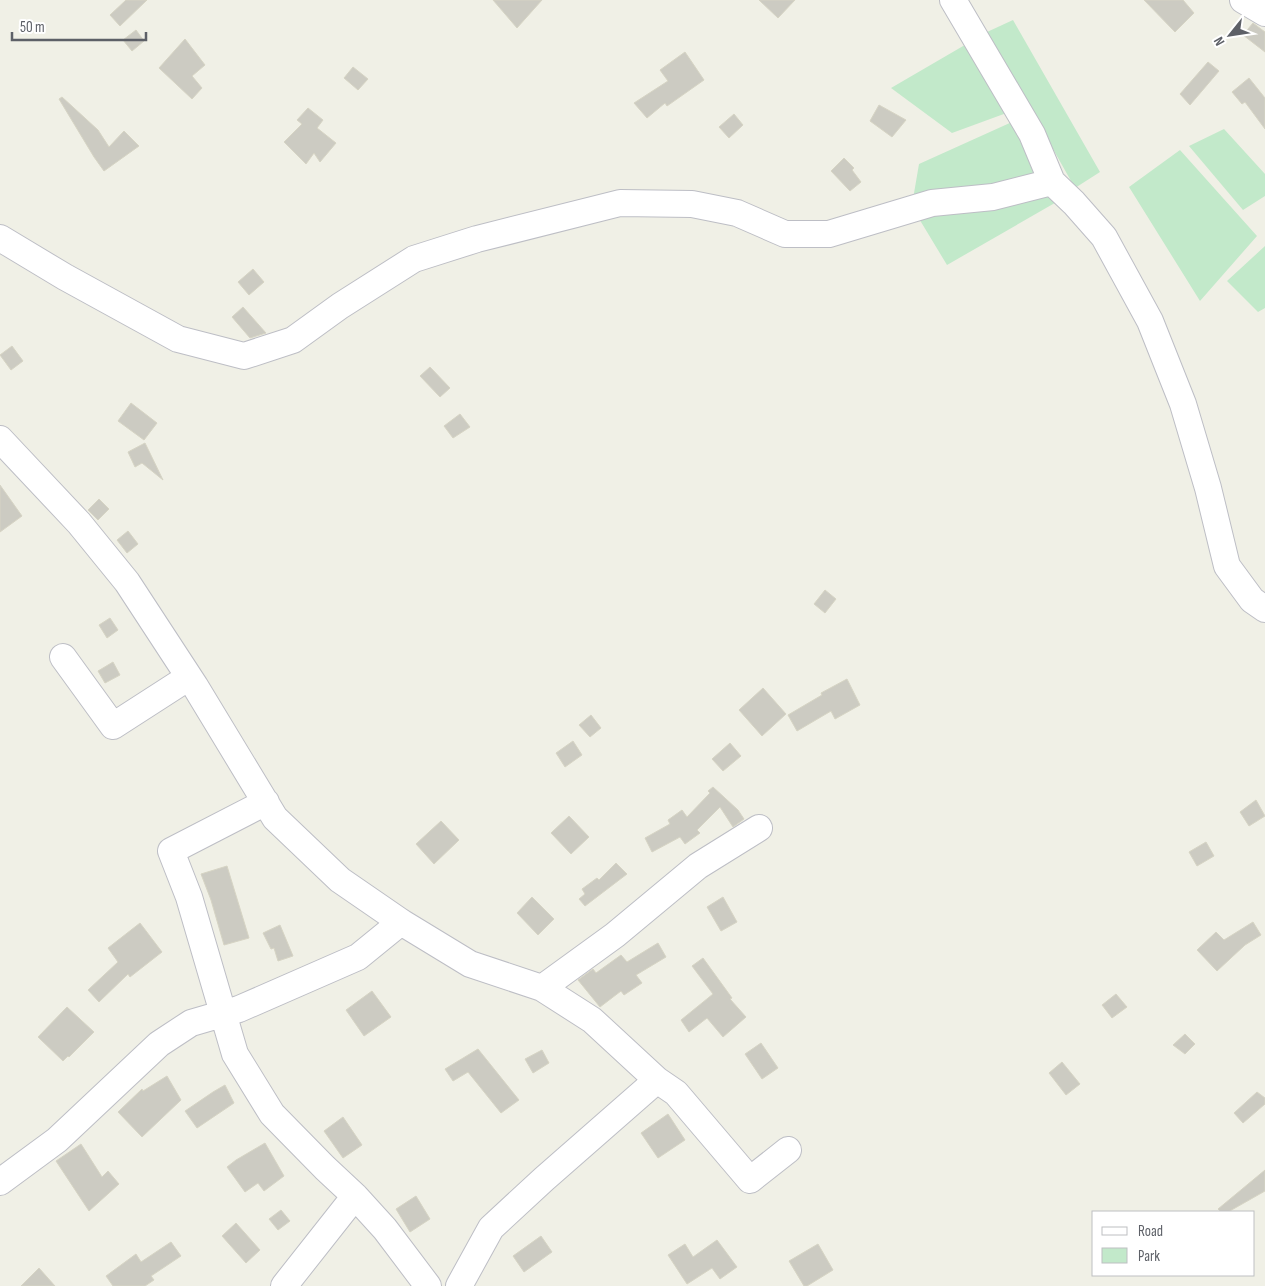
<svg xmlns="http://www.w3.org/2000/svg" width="1265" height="1286" font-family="'Sofia Sans Condensed',sans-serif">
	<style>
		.green { fill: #c2e9ca }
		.building { fill: #cccbc2; stroke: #d6d4c4 }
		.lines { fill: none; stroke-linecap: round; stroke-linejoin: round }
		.minor-casing { stroke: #bdbec5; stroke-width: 28 }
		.minor { stroke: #fff; stroke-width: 26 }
	</style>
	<rect width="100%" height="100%" fill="#f0f0e6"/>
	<path class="green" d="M1013,20L1100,172L1075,188L987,32Z
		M970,42L1012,111L952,133L891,88Z
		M1012,122L1036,177L913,199L919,164Z
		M1224,129L1265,174V196L1243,210L1189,146Z
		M1180,150L1257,236L1200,301L1129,187Z
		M1050,189L1060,200L947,265L918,217Z
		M1265,246V308L1258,312L1227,281Z"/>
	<path class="building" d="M126,0H147L120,26L110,15Z
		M493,0H542L517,28Z
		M759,0H795L778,18Z
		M1144,0H1183L1194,13L1175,32Z
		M1253,23L1265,32V52L1243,35Z
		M136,30L144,41L132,51L123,40Z
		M185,39L205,65L192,76L202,88L192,99L159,68Z
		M685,52L704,80L667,106L665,103L647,118L634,103L668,81L660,70Z
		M1208,62L1219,71L1190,105L1180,94Z
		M353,67L368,79L358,90L344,78Z
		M1249,78L1265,98V129L1245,102L1242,104L1232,92Z
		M62,97L98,130L109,147L124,131L139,146L104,171L94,157L59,99Z
		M879,105L906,120L892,137L870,121Z
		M308,108L323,120L317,128L336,143L320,162L314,153L306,164L284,142L302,124L297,120Z
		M734,114L743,125L729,138L719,127Z
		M844,158L854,168L852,170L861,182L850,191L831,171Z
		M253,269L264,282L249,295L238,282Z
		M243,307L266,333L250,338L232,317Z
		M12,346L23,361L11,370L0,355Z
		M430,367L450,388L440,397L420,376Z
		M131,403L157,423L144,440L118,421Z
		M460,414L470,427L453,438L444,426Z
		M145,443L163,480L142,463L135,467L128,452Z
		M0,485L22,516L0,532Z
		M99,499L109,509L98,520L88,510Z
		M128,531L138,544L127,553L117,540Z
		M825,590L836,599L825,613L814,604Z
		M110,618L118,630L107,638L99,625Z
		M113,662L120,675L105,683L98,671Z
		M847,679L860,705L835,719L831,711L797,731L788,715L822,695L821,693Z
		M763,688L786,714L762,736L739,710Z
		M591,715L601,728L590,737L579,725Z
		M573,741L582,755L565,767L556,753Z
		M730,743L741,756L723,771L712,759Z
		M713,787L738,810L744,819L733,827L720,807L697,830L700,833L685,844L680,837L652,852L645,838L670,824L668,820L682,810L687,817L710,793L708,791Z
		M1256,800L1265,816L1249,826L1240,812Z
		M569,816L589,837L571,854L551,833Z
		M441,821L459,840L434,864L416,844Z
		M1206,842L1214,856L1197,866L1189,852Z
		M616,863L627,874L585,906L579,899L585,894L582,889L597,878L599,880Z
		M227,866L249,938L224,945L211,900L201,874Z
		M532,897L554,919L538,935L517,913Z
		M723,897L737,922L721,931L707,907Z
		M1253,922L1261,935L1245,945L1217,971L1197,950L1216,932L1224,940Z
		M140,923L162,952L130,977L128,974L99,1002L88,990L118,962L108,948Z
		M280,925L293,956L278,961L274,948L271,949L263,933Z
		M658,943L666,957L636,975L642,983L624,995L621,991L600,1007L578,980L593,969L596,973L621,955L627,962Z
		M703,958L732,998L730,999L746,1017L723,1037L707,1018L689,1032L681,1020L713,994L692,966Z
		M372,991L391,1017L364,1036L346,1010Z
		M1116,994L1127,1007L1112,1018L1102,1005Z
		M67,1007L94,1032L69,1057L68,1056L63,1061L38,1037Z
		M1185,1034L1195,1044L1185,1054L1173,1045Z
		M761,1043L778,1068L762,1079L745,1054Z
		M478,1049L519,1100L501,1113L468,1072L453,1081L445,1069Z
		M542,1050L549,1063L533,1073L525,1059Z
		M1062,1062L1080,1084L1066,1095L1049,1073Z
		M167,1076L181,1100L142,1137L118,1112L142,1089L143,1091Z
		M225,1085L234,1103L197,1128L185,1111L213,1092Z
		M1257,1092L1265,1098V1104L1243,1123L1234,1113Z
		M668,1114L685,1140L658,1158L641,1133Z
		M343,1117L362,1145L343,1158L324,1131Z
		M265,1143L284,1176L264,1191L258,1183L245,1192L227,1167L236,1160Z
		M81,1144L102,1177L108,1171L119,1184L89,1211L56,1161Z
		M1265,1170V1191L1228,1212H1221L1218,1209Z
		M416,1196L430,1219L410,1232L396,1209Z
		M281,1210L290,1221L278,1230L269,1219Z
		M236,1223L260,1250L246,1263L222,1236Z
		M541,1236L552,1252L524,1272L513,1256Z
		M717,1240L737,1267L720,1279L712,1268L687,1284L668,1255L685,1244L693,1257Z
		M171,1242L181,1256L151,1276L154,1280L145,1286H113L106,1276L136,1254L141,1262Z
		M818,1244L833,1270L807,1286H804L789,1261Z
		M39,1268L55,1286H21Z"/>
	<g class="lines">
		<g class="minor-casing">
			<path id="minor" d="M953,0L1032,134L1052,182
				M1243,0L1265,13
				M0,238L65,277L178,339L244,356L293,340L340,306L414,259L477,239L620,203L692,204L737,213L785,234H829L932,203L993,197L1052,182L1074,203L1104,237L1150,321L1183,404L1208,488L1227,566L1252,600L1265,609
				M0,439L79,523L127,582L195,686L275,818L340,880L401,922L470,964L542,988L592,1020L657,1080L676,1093L750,1180L788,1150
				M63,657L113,726L189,677
				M266,802L171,851L189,897L235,1054L272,1114L325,1168L355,1196L385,1229L428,1286
				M542,988L615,935L698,866L759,828
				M0,1182L57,1140L159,1044L191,1023L239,1009L358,957L401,922
				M284,1286L355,1196
				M459,1286L491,1228L544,1179L657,1080"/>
		</g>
		<use href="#minor" class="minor"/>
	</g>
	<rect x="1092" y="1211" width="162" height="65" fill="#ffffff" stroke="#bebfc2"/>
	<rect x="1102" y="1227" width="25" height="8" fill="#ffffff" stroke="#bebfc2"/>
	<text x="1138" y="1236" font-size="15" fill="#5d6067">Road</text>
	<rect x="1102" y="1248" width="25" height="15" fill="#c2e9ca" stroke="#bebfc2"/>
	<text x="1138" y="1261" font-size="15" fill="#5d6067">Park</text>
	<g transform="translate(1230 35) rotate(240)" stroke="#ffffff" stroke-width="4" paint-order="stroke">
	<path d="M0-4L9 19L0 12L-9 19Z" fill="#5d6067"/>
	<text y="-8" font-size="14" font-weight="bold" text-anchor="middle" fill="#5d6067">N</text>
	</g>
	<path d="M12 32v8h134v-8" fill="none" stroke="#5d6067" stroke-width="2.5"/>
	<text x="20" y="32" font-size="15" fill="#5d6067" stroke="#ffffff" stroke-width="4" paint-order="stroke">50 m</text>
</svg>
